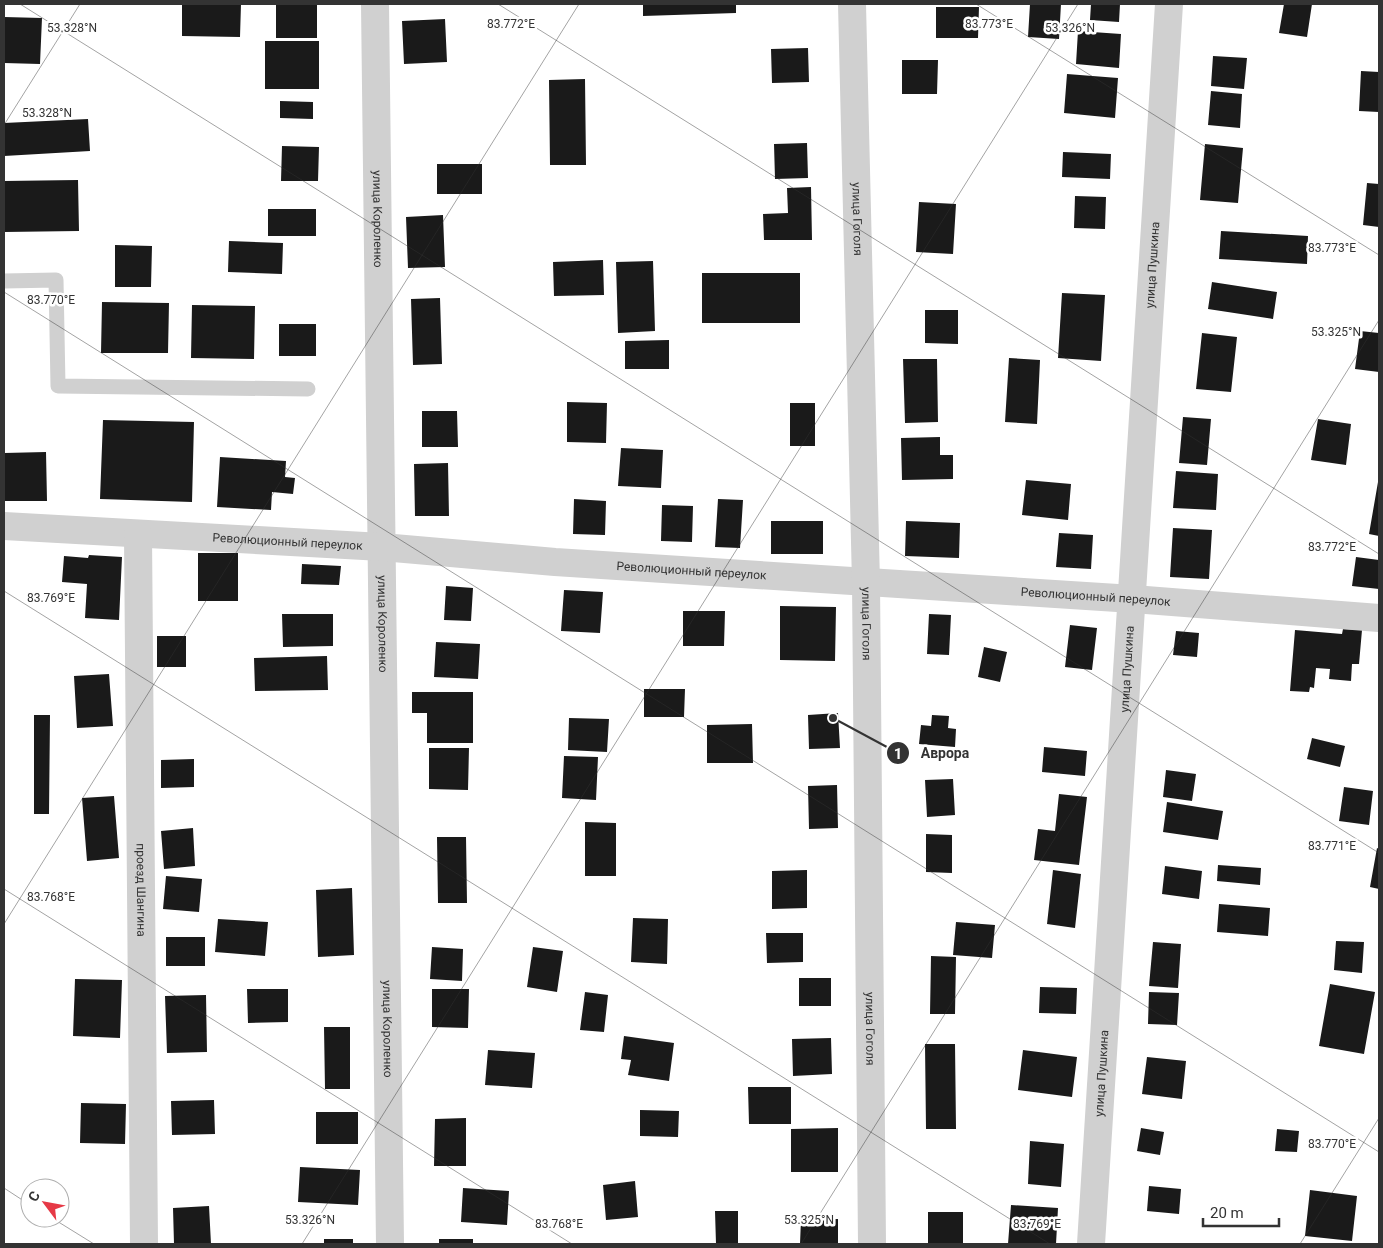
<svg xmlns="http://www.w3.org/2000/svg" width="1383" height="1248" font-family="Roboto,sans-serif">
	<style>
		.building { fill: #1a1a1a }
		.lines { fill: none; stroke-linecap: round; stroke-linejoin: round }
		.service { stroke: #d0d0d0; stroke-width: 15 }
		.minor { stroke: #d0d0d0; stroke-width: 28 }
		.tertiary { stroke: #d0d0d0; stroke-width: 28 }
		.ticks { fill: none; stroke: #333; stroke-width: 1; stroke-opacity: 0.45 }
		.labels { text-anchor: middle; stroke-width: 5; stroke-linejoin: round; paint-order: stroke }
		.street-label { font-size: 12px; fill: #333; stroke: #fff }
		.ticks-label { font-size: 12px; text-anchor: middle; fill: #333; stroke: #fff; stroke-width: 5; stroke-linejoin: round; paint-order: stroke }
		.leader { fill: none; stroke: #333; stroke-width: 2 }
		.callout-dot { fill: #333; stroke: #fff; stroke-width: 2 }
		.mark-label { font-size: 15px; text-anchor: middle; font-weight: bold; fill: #fff }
		.callout-label { font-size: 14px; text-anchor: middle; font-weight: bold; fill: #333; stroke: #fff; stroke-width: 5; stroke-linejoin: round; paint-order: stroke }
	</style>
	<rect width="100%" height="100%" fill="#fff"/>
	<path class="building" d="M182,4H241L240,37L182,36Z
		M276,4H317V38H276Z
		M643,4H736V13L643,16Z
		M1030,4H1061L1059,39L1028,37Z
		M1091,4H1120L1119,22L1090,20Z
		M1284,4H1312L1307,37L1279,33Z
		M936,7H979L978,38H936Z
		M4,17L42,18L40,64L4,63Z
		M445,19L447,62L404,64L402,21Z
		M1078,31L1121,34L1119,68L1076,64Z
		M265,41H319V89H265Z
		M808,48L809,82L772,83L771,49Z
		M1213,56L1247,58L1244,89L1211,86Z
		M902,60H938L937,94H902Z
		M1361,71L1379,72V112L1359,111Z
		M1067,74L1118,78L1115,118L1064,113Z
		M585,79L586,165H550L549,80Z
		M1211,91L1242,94L1240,128L1208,125Z
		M280,101L313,102V119L280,118Z
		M88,119L90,151L4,156V123Z
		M807,143L808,178L775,179L774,144Z
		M1205,144L1243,148L1238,203L1200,200Z
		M282,146L319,147L318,181H281Z
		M1063,152L1111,154L1110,179L1062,177Z
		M437,164H482V194H437Z
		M78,180L79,231L4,232V181Z
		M1367,183L1379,184V227L1363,225Z
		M811,187L812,240H764L763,214L788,213L787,188Z
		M1075,196L1106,197L1105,229L1074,228Z
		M919,202L956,204L953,254L916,252Z
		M268,209H316V236H268Z
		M443,215L445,267L408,268L406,217Z
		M1221,231L1308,236L1307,264L1219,259Z
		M229,241L283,243L282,274L228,272Z
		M115,245L152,246L151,287H115Z
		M603,260L604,295L554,296L553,262Z
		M653,261L655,331L618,333L616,262Z
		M702,273H800V323H702Z
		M1212,282L1277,292L1273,319L1208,309Z
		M1062,293L1105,295L1101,361L1058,358Z
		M440,298L442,364L413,365L411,299Z
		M102,302L169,303L168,353H101Z
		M192,305L255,306L254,359L191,358Z
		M925,310H958V344L925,343Z
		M279,324H316V356H279Z
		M1360,331L1379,333V372L1355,369Z
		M1202,333L1237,337L1231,392L1196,389Z
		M669,340V369H625V341Z
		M1009,358L1040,360L1037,424L1005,422Z
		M903,359H937L938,422L905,423Z
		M567,402L607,403L606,443L567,442Z
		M790,403H815V446H790Z
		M422,411H457L458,447H422Z
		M1183,417L1211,419L1207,465L1179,463Z
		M1318,419L1351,424L1346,465L1311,460Z
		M103,420L194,422L192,502L100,499Z
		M940,437V455H953V479L902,480L901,438Z
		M621,448L663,450L661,488L618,486Z
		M46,452L47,501H4V453Z
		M220,457L286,461L285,477L295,478L293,494L272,492L271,510L217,507Z
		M448,463L449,516H415L414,464Z
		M1176,471L1218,474L1216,510L1173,508Z
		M1026,480L1071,484L1068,520L1022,515Z
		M1378,482H1379V536L1369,534Z
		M574,499L606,501L605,535L573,534Z
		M718,499L743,500L740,548L715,547Z
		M662,505L693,506L692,542L661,541Z
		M771,521H823V554H771Z
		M906,521L960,523L959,558L905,556Z
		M1173,528L1212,530L1209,579L1170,577Z
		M1059,533L1093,535L1091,569L1056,567Z
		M198,553H238V601H198Z
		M89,555L122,557L119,620L85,618L87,584L62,582L64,556L88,558Z
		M1356,557L1379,560V589L1352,586Z
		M302,564L341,566L339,585L301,584Z
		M446,586L473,588L471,621L444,620Z
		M564,590L603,592L600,633L561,631Z
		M780,606L836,607L835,661L780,660Z
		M683,611H725L724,646H683Z
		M282,614H333V646L283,647Z
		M929,614L951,615L949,655L927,654Z
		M1070,625L1097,628L1092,670L1065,667Z
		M1343,629L1362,630L1359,664H1352L1351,681L1329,679L1330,669L1316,668L1314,688L1310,687L1309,692L1290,691L1295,630L1342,634Z
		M1176,631L1199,633L1197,657L1173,655Z
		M157,636H186V667H157Z
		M436,642L480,644L478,679L434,677Z
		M984,647L1007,652L1000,682L978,677Z
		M327,656L328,690L255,691L254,658Z
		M109,674L113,726L77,728L74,676Z
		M644,689H685L684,717H644Z
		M412,692H473V743H427V713H412Z
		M838,713L840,748L809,749L808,715Z
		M34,715H50L49,814H34Z
		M932,715L949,716L948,728L956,729L955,747L919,744L921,725L931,726Z
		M569,718L609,719L607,752L568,750Z
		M752,724L753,763H707V725Z
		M1312,738L1345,746L1340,767L1307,759Z
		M1044,747L1087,751L1085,776L1042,772Z
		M429,748H469L468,790L429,789Z
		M564,756L598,757L596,800L562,798Z
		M194,759V787L161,788V760Z
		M1166,770L1196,774L1192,801L1163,797Z
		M953,779L955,815L927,817L925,780Z
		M837,785L838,828L809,829L808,786Z
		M1344,787L1373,791L1369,825L1339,821Z
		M1059,794L1087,797L1079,865L1034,860L1038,829L1055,831Z
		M114,796L119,858L87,861L82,798Z
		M1167,802L1223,811L1218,840L1163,832Z
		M585,822L616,823V876H585Z
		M193,828L195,866L164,869L161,831Z
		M926,834L952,835V873L926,872Z
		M437,837H466L467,903H438Z
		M1377,848L1379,849V889L1370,887Z
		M1218,865L1261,868L1260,885L1217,881Z
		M1165,866L1202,871L1199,899L1162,894Z
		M807,870V908L772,909V871Z
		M1053,870L1081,874L1075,928L1047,924Z
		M166,876L202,879L199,912L163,909Z
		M352,888L354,955L318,957L316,890Z
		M1219,904L1270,908L1268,936L1217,932Z
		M633,918L668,919L667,964L631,962Z
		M218,919L268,922L265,956L215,952Z
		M956,922L995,925L992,958L953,955Z
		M766,933H803V962L767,963Z
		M166,937H205V966H166Z
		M1336,941L1364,942L1362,973L1334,970Z
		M1153,942L1181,944L1178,988L1149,986Z
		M432,947L463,949L462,981L430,979Z
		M533,947L563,951L557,992L527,987Z
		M931,956L956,957L955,1014H930Z
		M799,978H831V1006H799Z
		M75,979L122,980L120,1038L73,1036Z
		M1330,984L1375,992L1364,1054L1319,1046Z
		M1040,987L1077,988L1076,1014L1039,1013Z
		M247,989H288V1022L248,1023Z
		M432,989H469L468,1028L432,1027Z
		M585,992L608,995L604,1032L580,1030Z
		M1149,992L1179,993L1177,1025L1148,1024Z
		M206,995L207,1052L167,1053L165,996Z
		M324,1027H350V1089H325Z
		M624,1036L674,1043L669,1081L628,1075L631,1060L621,1059Z
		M831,1038L832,1074L793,1076L792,1039Z
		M925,1044H955L956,1129H926Z
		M488,1050L535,1053L532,1088L485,1085Z
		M1023,1050L1077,1057L1072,1097L1018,1090Z
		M1147,1057L1186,1061L1182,1099L1142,1094Z
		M748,1087H791V1124H749Z
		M214,1100L215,1134L172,1135L171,1101Z
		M81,1103L126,1104L125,1144L80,1143Z
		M640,1110L679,1111L678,1137L640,1136Z
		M316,1112H358V1144H316Z
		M466,1118V1166H434L435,1119Z
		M838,1128V1172H791V1129Z
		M1141,1128L1164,1132L1160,1155L1137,1151Z
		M1277,1129L1299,1131L1297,1152L1275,1151Z
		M1030,1141L1064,1144L1061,1187L1028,1184Z
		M300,1167L360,1170L358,1205L298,1202Z
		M635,1181L638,1217L606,1220L603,1185Z
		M1149,1186L1181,1189L1179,1214L1147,1211Z
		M463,1188L509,1191L507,1225L461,1222Z
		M1310,1190L1357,1196L1352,1241L1305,1236Z
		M1011,1205L1058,1208L1056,1244H1008Z
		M209,1206L211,1244H174L173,1208Z
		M715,1211H738V1244H716Z
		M928,1212H963V1244H928Z
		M801,1219H838V1244H800Z
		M324,1239H353V1244H324Z
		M439,1239H473V1244H439Z"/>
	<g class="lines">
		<path class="service" d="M4,281L56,280L58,386L308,389"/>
		<g class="minor">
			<path id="s1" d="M375,4L390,1244"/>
			<path id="s2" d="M4,526L382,547L555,562L1133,599L1379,618"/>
			<path id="s3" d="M138,535L144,1244"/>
			<path id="s4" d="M1091,1244L1169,4"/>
		</g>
		<path class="tertiary" id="s5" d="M852,4L866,583L872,1244"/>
	</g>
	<path class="ticks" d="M20,4L1379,853M498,4L1379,554M976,4L1379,255M4,125L80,4M4,292L1379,1152M4,591L1050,1244M4,889L572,1244M4,924L579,4M4,1188L30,1205M52,1218L94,1244M302,1244L1078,4M801,1244L1379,320M1300,1244L1379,1118"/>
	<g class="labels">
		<g class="street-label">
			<text dy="4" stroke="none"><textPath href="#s1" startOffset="215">улица Короленко</textPath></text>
			<text dy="4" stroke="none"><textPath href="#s5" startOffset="215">улица Гоголя</textPath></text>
			<text dy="4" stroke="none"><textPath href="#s4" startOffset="981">улица Пушкина</textPath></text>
			<text dy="4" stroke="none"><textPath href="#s2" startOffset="284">Революционный переулок</textPath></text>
			<text dy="4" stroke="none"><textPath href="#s2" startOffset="689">Революционный переулок</textPath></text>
			<text dy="4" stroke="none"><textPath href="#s2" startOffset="1094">Революционный переулок</textPath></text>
			<text dy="4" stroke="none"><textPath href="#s1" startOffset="620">улица Короленко</textPath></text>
			<text dy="4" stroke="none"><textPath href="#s5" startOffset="620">улица Гоголя</textPath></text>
			<text dy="4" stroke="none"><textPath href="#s4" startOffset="576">улица Пушкина</textPath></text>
			<text dy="4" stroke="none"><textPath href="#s3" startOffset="355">проезд Шангина</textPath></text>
			<text dy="4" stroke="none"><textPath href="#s1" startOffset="1025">улица Короленко</textPath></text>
			<text dy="4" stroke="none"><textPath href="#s5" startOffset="1025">улица Гоголя</textPath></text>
			<text dy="4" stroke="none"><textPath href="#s4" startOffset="171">улица Пушкина</textPath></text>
		</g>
	</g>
	<g class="ticks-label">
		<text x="511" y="28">83.772°E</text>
		<text x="989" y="28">83.773°E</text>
		<text x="72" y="32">53.328°N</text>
		<text x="1070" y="32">53.326°N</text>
		<text x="47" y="117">53.328°N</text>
		<text x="1332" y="252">83.773°E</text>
		<text x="51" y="304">83.770°E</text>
		<text x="1336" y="336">53.325°N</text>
		<text x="1332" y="551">83.772°E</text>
		<text x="51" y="602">83.769°E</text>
		<text x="1332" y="850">83.771°E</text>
		<text x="51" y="901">83.768°E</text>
		<text x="1332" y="1148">83.770°E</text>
		<text x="310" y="1224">53.326°N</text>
		<text x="809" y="1224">53.325°N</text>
		<text x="559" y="1228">83.768°E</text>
		<text x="1037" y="1228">83.769°E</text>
	</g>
	<path class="leader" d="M833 718L898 753"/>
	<g class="callout-dot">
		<circle cx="833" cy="718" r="5"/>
		<circle cx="898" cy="753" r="12"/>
	</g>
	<g class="mark-label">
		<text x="898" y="759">1</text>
	</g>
	<g class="callout-label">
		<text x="945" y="758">Аврора</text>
	</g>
	<rect width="1383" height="1248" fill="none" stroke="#333333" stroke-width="10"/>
	<g transform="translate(45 1203) rotate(302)"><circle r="24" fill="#ffffff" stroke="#adadad"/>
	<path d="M0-4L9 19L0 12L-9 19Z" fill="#e63946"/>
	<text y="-8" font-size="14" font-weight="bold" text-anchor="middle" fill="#333333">С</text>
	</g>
	<path d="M1203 1218v8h76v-8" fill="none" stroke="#333333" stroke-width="2.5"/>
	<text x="1210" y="1218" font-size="15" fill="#333333" stroke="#ffffff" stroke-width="4" paint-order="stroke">20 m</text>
</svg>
